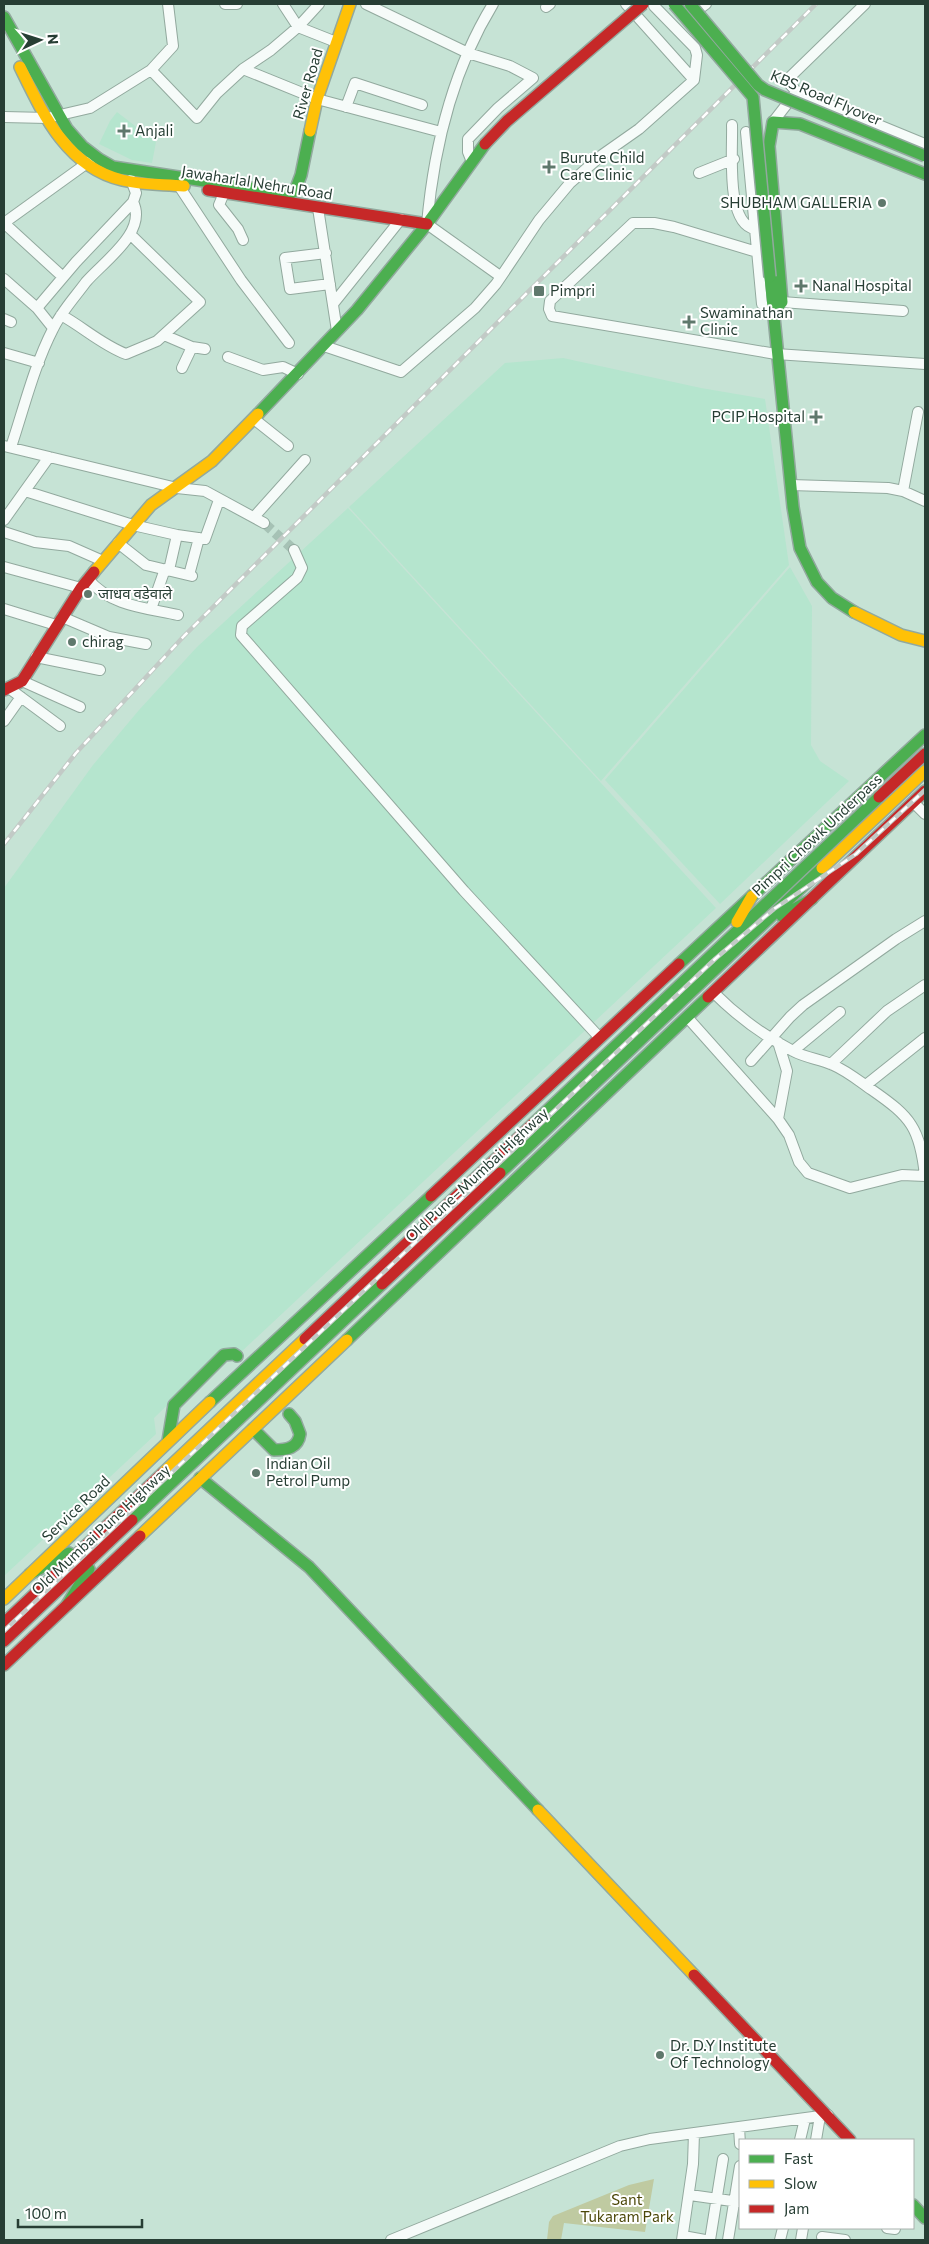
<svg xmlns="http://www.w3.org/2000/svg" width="929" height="2244" font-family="Commissioner,'Noto Sans Devanagari',sans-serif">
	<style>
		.built { fill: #b5e5ce }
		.green { fill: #bfcaa1 }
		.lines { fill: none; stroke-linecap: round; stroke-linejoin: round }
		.street-tunnel { stroke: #a6c2b5; stroke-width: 10; stroke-dasharray: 10 5; stroke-linecap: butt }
		.street-casing { stroke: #92a99e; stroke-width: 12 }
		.fast-casing { stroke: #92a99e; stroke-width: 14 }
		.slow-casing { stroke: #92a99e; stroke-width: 14 }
		.jam-casing { stroke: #92a99e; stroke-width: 14 }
		.street { stroke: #f6fbf9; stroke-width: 10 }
		.fast { stroke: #4caf50; stroke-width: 11 }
		.slow { stroke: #ffc107; stroke-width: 11 }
		.jam { stroke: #c62828; stroke-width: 11 }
		.rail-casing { stroke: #c2cac6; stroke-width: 4.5 }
		.rail { stroke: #fff; stroke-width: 2.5; stroke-dasharray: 8; stroke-linecap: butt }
		.fast-bridge-casing { stroke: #92a99e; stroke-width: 14; stroke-linecap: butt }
		.jam-bridge-casing { stroke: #92a99e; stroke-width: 14; stroke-linecap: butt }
		.fast-bridge { stroke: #4caf50; stroke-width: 11 }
		.jam-bridge { stroke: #c62828; stroke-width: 11 }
		.poi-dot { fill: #5f786c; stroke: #fff; stroke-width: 2 }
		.labels { text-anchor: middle; stroke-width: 4; stroke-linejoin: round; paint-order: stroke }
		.street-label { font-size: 15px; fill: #273e34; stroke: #fff }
		.poi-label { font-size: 15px; fill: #273e34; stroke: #fff; text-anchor: start }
		.park-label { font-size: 15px; fill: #4c4708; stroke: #fff }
	</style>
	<rect width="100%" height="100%" fill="#c6e3d5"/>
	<path class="built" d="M117,112L156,142L152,163L132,160L99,144L110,121Z
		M563,358L701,388L765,399L789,565L601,781L349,507L505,363Z
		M348,508L716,908L240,1353L224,1350L154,1418L156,1434L4,1576V888L93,765L139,710L197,647Z
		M790,567L812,606L811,745L820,761L849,781L720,904L605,780Z"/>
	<path class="green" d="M654,2179L645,2232L564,2223L561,2240H547L549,2222L553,2216L629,2185Z"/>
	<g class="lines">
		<path class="street-tunnel" d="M264,523L294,550"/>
		<g class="street-casing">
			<path id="street" d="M225,4H237
				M283,4L298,27L336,42
				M366,4L468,53L510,66L533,78L498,108L468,139V152L472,162
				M493,4C452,71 434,146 427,224L500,276
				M626,4L694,80
				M865,4L790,77L788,82L796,91L925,144
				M546,7L550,4
				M691,15L706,4
				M243,69L317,99L441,132
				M151,70L197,118L217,93L243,69L271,50L298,27L319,4
				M346,107L355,83L422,105
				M4,117L47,118L90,108L151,70L173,46L168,4
				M773,122L794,95
				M732,125C733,149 725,224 755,229
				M746,132L762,304L773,312
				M699,173L734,159
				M179,186L241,280L289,343
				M224,193L219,205L238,229L243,240
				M318,208L337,331
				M4,223L90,161
				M4,223L63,277
				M757,252L674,227L654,223H633L550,301L549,309L552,316L776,354L925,364
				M326,253L285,258L290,289L330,284
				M4,279L37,308L53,328
				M782,302L903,311
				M333,304L401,219
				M37,308L76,262L133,202
				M61,315C83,327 102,345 126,354L157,341L200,302L131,235
				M4,319L11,322
				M164,335L192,347L182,368
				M324,346L401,372L475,308L496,284L539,220L570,183L602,155L639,129L694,80L697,55L695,48L654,6
				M192,347L205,349
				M4,353L39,363
				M228,357L263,370L283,367L298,374
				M254,419L288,446
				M4,446L177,488L205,491L264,523
				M11,447C24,408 34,366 53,329C61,312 75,297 86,282C103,262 148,232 133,202L136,193L131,180
				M791,485L888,488L903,491L925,501
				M25,491L133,525L177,535L169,570
				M903,491L918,412
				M254,517L305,460
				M4,520L49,457
				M4,532L35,542L69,546L103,561
				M177,535L205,539L219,500
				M118,543L146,565L192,576
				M294,550L302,568L297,578L242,626L241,635L464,891L600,1038
				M4,567L81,588
				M189,575L199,538
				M88,579C110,606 146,608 178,615
				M4,609L56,625
				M151,609L165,569
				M62,617L109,637L146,644
				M36,657L100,670
				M22,681L80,707
				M10,689L60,726
				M4,721L21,697
				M913,802L925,814
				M713,992C736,1015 764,1036 793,1051C806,1058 820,1059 833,1065C847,1071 859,1081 872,1090C911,1117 920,1128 925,1176
				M687,1017L778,1119L789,1135L799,1162L808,1173L850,1188L902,1175L925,1176
				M793,1051L840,1012
				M751,1061L790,1017L803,1005L896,939L925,921
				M831,1064L887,1011L925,985
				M866,1085L925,1038
				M778,1119L787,1071L778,1042
				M739,2127L740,2144
				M800,2140L805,2119
				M816,2140L820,2116
				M690,2195L739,2202
				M887,2228L895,2229
				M683,2236L705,2240
				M822,2237L845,2240
				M391,2240L620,2146L650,2139L828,2115
				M682,2240L693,2164L694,2133
				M710,2240L723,2159
				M728,2240L740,2166
				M780,2240L783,2228
				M801,2240L803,2228"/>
		</g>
		<g class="fast-casing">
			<path id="fast" d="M4,17L67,129L82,146L99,159L113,167L289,194L295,191L301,175L310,131
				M770,277L793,507L800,548L817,582L832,598L854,612
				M773,312L782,302L769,146L773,122L800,124L925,174
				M258,414L357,310L427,224L485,144
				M782,916L812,899
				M679,964L925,735
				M533,1124L879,797
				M500,1173L822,868
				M347,1340L708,997
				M210,1402L431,1196
				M253,1429L274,1450C287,1450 298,1448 300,1434L295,1421L289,1414
				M168,1441L174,1405L224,1355L234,1354L237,1356
				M200,1478L309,1567L538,1810
				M132,1520L382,1284
				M30,1574L69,1553
				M67,1605L89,1569
				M913,2205L925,2218"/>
		</g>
		<g class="slow-casing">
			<path id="slow" d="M20,67C43,114 67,167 122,180C142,185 164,184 184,186
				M310,131L317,99L350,4
				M94,572L151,505L212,461L258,414
				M854,612L901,635L925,641
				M822,868L925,771
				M737,922L752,896
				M163,1473L305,1339
				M140,1536L347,1340
				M4,1599L210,1402
				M538,1810L694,1975"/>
		</g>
		<g class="jam-casing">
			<path id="jam" d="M208,190L427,224
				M4,690L22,681L81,588L94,572
				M879,797L925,754
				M708,997L925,791
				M431,1196L679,964
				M382,1284L500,1173
				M305,1339L533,1124
				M4,1623L163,1473
				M4,1641L132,1520
				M4,1665L140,1536
				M694,1975L850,2140"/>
		</g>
		<use href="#street" class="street"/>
		<use href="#fast" class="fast"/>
		<use href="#slow" class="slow"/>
		<use href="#jam" class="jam"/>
		<g class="rail-casing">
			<path id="rail" d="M4,844L76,753L184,636L816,4
				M4,1631L715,959L774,909L856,854L925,790"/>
		</g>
		<use href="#rail" class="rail"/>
		<g class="fast-bridge-casing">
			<path id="fast-bridge" d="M674,4L753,97L770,277
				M690,4L758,85L765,90L925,156"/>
		</g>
		<g class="jam-bridge-casing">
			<path id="jam-bridge" d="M485,144L507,121L643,4"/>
		</g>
		<use href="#fast-bridge" class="fast-bridge"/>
		<use href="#jam-bridge" class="jam-bridge"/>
	</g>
	<g class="poi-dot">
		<path d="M121.5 123.5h5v5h5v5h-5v5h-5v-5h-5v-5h5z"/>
		<path d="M546.5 159.5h5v5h5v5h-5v5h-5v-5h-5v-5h5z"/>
		<circle cx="882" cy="203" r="5"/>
		<path d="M798.5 278.5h5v5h5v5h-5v5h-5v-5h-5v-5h5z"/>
		<rect x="533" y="285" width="12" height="12" rx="2.5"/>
		<path d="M686.5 314.5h5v5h5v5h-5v5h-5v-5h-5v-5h5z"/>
		<path d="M813.5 409.5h5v5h5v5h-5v5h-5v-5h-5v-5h5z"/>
		<circle cx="88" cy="594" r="5"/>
		<circle cx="72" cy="642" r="5"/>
		<circle cx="256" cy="1473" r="5"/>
		<circle cx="660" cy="2055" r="5"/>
	</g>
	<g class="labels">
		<g class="street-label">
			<text transform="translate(308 84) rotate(-74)" y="5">River Road</text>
			<text transform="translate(826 98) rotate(23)" y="5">KBS Road Flyover</text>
			<text transform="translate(257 183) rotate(9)" y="5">Jawaharlal Nehru Road</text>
			<text transform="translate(817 835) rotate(-43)" y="5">Pimpri Chowk Underpass</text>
			<text transform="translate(477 1175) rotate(-43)" y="5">Old Pune–Mumbai Highway</text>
			<text transform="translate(76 1509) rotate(-44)" y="5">Service Road</text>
			<text transform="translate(101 1530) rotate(-43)" y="5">Old Mumbai Pune Highway</text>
		</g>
		<g class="poi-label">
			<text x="135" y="136">Anjali</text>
			<text x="560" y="163">Burute Child<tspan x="560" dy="17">Care Clinic</tspan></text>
			<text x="872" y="208" text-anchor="end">SHUBHAM GALLERIA</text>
			<text x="812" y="291">Nanal Hospital</text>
			<text x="550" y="296">Pimpri</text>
			<text x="700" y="318">Swaminathan<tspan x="700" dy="17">Clinic</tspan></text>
			<text x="805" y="422" text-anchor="end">PCIP Hospital</text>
			<text x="98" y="599">जाधव वडेवाले</text>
			<text x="82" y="647">chirag</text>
			<text x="266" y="1469">Indian Oil<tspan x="266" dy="17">Petrol Pump</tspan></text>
			<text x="670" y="2051">Dr. D.Y Institute<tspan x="670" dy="17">Of Technology</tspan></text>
		</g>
		<g class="park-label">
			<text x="627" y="2205">Sant<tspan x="627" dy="17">Tukaram Park</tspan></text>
		</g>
	</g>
	<rect width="929" height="2244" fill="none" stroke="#273e34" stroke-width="10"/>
	<rect x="739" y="2139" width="175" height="90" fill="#ffffff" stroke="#a9b2ae"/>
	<rect x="749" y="2155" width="25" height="8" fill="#4caf50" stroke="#a9b2ae"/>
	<text x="784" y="2164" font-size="15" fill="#273e34">Fast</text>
	<rect x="749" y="2180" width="25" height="8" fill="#ffc107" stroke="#a9b2ae"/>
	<text x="784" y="2189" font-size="15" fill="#273e34">Slow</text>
	<rect x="749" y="2205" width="25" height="8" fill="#c62828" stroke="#a9b2ae"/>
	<text x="784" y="2214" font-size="15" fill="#273e34">Jam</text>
	<g transform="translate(40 40) rotate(86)" stroke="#ffffff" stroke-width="4" paint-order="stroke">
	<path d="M0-4L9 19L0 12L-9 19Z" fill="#273e34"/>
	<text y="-8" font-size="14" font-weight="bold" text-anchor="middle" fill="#273e34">N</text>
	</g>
	<path d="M18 2219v8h124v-8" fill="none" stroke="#273e34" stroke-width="2.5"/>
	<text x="25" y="2219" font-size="15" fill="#273e34" stroke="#ffffff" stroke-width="4" paint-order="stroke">100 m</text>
</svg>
